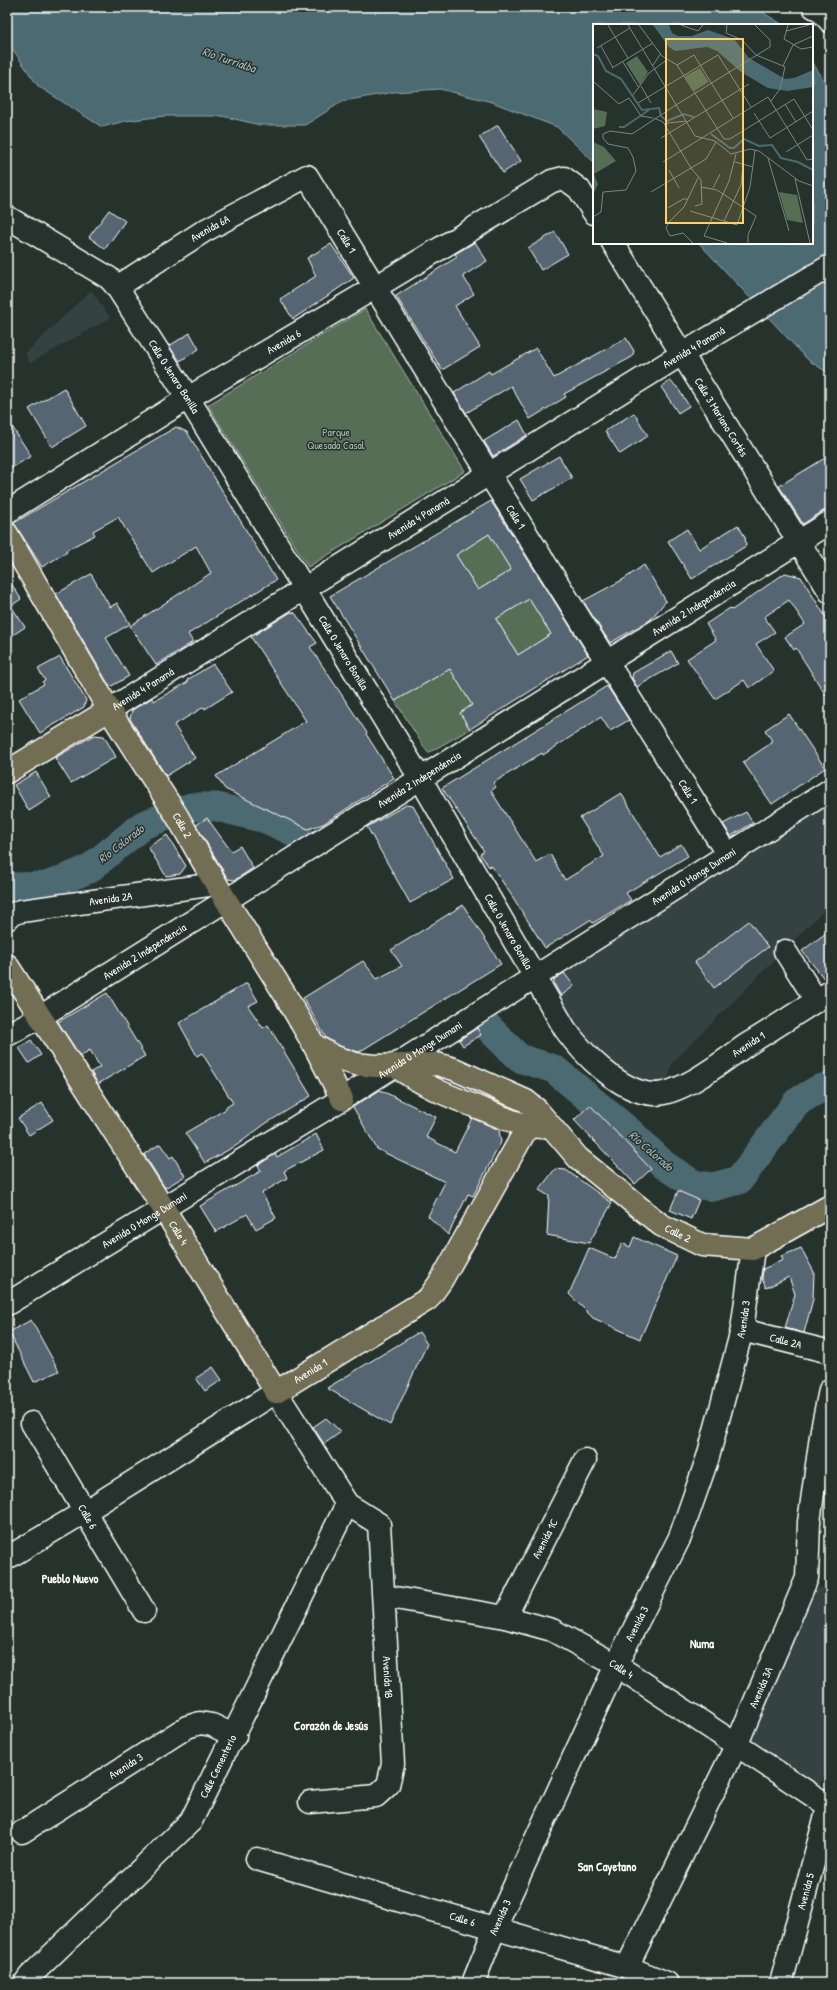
<svg xmlns="http://www.w3.org/2000/svg" width="837" height="1990" font-family="'Patrick Hand',sans-serif">
	<style>
		.built { fill: #344242 }
		.green { fill: #556e54; stroke: #aab6aa }
		.water { fill: #4b6b72; stroke: #93a6aa }
		.lines { fill: none; stroke-linecap: round; stroke-linejoin: round }
		.river { stroke: #4b6b72; stroke-width: 29 }
		.building { fill: #566572; stroke: #fff; fill-rule: evenodd }
		.minor-casing { stroke: #fff; stroke-width: 25 }
		.major-casing { stroke: #fff; stroke-width: 25 }
		.minor { stroke: #26332d; stroke-width: 22 }
		.major { stroke: #726e52; stroke-width: 22 }
		.labels { text-anchor: middle; stroke-width: 3; stroke-linejoin: round; paint-order: stroke }
		.street-label { font-size: 11px; fill: #fff; stroke: #26332d }
		.park-label { font-size: 11px; fill: #b2beb2; stroke: #26332d }
		.water-label { font-size: 12px; font-style: italic; fill: #aebcc0; stroke: #26332d }
		.neighbourhood-label { font-size: 12px; font-weight: bold; fill: #fff; stroke: #26332d }
		.inset-river { fill: none; stroke: #4b6b72; stroke-width: 2 }
		.inset-road { fill: none; stroke: #7d8581; stroke-width: 1 }
		.view { fill: #ffd166; fill-opacity: 0.15; stroke: #ffd166; stroke-width: 2 }
		.inset-edge { fill: none; stroke: #fff; stroke-width: 2 }
	</style>
	<rect width="100%" height="100%" fill="#26332d"/>
	<filter id="ink" filterUnits="userSpaceOnUse"><feTurbulence type="fractalNoise" baseFrequency=".025" numOctaves="2"/><feDisplacementMap in="SourceGraphic" scale="8" xChannelSelector="R" yChannelSelector="G"/><feConvolveMatrix kernelMatrix="1 2 1 2 8 2 1 2 1" color-interpolation-filters="sRGB"/></filter>
	<g filter="url(#ink)">
		<path class="built" d="M91,290L110,318L30,363L25,354Z
			M830,799V904L672,1063L669,1076L658,1084L636,1081L579,1037L544,976Z
			M814,1586L830,1590V1764L818,1789L746,1739Z"/>
		<path class="green" d="M365,309L465,471L308,567L208,405Z
			M489,534L511,570L478,590L456,555Z
			M529,599L551,634L518,655L496,619Z
			M450,669L472,705L460,713L470,729L428,753L395,701Z"/>
		<path class="water" d="M7,7H754L783,25H594V162L557,127L492,102L440,89L394,92L343,101L305,125H260L222,116H164L125,121L102,127L38,86L7,41Z
			M812,62L830,89V374L808,360L699,243H812Z"/>
		<g class="lines">
			<path class="river" d="M7,886L16,887L47,886L89,869L143,825L191,807H217L266,819L290,830L302,839
				M485,1024L519,1058L554,1069L632,1134L664,1165L693,1184L713,1187L739,1180L797,1102L819,1089L830,1086"/>
		</g>
		<path class="building" d="M498,125L521,161L503,173L479,137Z
			M109,210L125,221L105,249L89,237Z
			M555,232L568,254L541,270L528,248Z
			M475,242L487,261L463,276L474,294L455,306L480,347L442,370L396,296L457,257L455,254Z
			M331,244L354,278L293,319L280,299L316,276L307,258Z
			M190,333L199,349L180,361L169,346Z
			M626,338L634,351L632,357L564,394L566,397L530,419L511,386L466,413L454,393L489,371L491,374L536,348L554,378Z
			M670,381L677,387L689,406L678,413L661,387Z
			M64,388L86,426L52,447L29,409Z
			M634,413L648,436L620,454L605,431Z
			M7,419L31,456L7,471Z
			M519,420L527,435L493,456L484,441Z
			M176,427L187,432L276,580L188,634L193,642L156,665L130,626L211,573L196,546L153,573L118,517L93,531L95,535L66,550L67,552L42,567L14,523Z
			M830,455V510L823,511L803,524L779,486Z
			M559,456L572,478L533,500L520,479Z
			M491,501L588,655L470,729L460,713L472,705L450,669L395,701L330,596ZM489,534L511,570L478,590L456,555ZM529,599L551,634L518,655L496,619Z
			M738,525L745,537L746,546L692,579L668,541L687,529L699,549Z
			M644,565L666,601L650,620L610,643L583,601L624,579Z
			M785,573L801,577L830,624V702L796,648L794,650L785,637L805,624L789,600L764,617L775,632L756,644L774,671L749,688L744,680L715,699L687,659L716,640L706,624L730,608L732,610Z
			M91,574L110,607L117,603L130,624L106,638L129,676L110,687L56,594Z
			M7,577L21,599L11,606L25,627L7,639Z
			M291,612L295,613L317,643L310,647L367,733L366,734L394,778L323,824L308,829L225,789L216,776L306,721L251,637Z
			M671,651L678,663L637,687L632,678L633,673Z
			M60,657L86,700L84,707L40,733L19,699L44,684L42,682L45,680L38,669Z
			M213,664L232,692L205,709L204,707L174,725L195,758L166,776L130,719L132,710L152,698L154,701L188,682L187,680Z
			M607,686L629,720L610,731L601,717L543,755L542,753L493,783L496,787L491,791L536,862L550,854L565,880L604,856L580,818L621,793L660,857L681,844L688,856L626,893L631,900L593,923L590,920L545,948L514,899L491,865L489,867L480,854L484,851L442,788Z
			M789,714L825,768L772,804L743,762L773,742L765,730Z
			M94,735L104,736L116,757L71,783L55,758Z
			M36,772L51,797L29,811L14,785Z
			M406,805L413,806L454,879L410,903L367,827Z
			M746,812L753,823L731,836L723,824Z
			M207,818L231,851L240,846L253,868L235,880L228,879L196,825Z
			M167,835L186,866L180,874L166,876L148,847Z
			M463,905L501,964L359,1052L340,1046L326,1038L303,998L363,961L377,979L402,966L391,950Z
			M749,921L768,947L714,988L695,962Z
			M830,930V980L826,981L802,951Z
			M564,973L574,986L561,996L554,984V979Z
			M247,983L258,1001L248,1006L263,1028L268,1025L311,1096L265,1124L237,1145L205,1163L185,1133L226,1109L225,1108L233,1103L202,1053L197,1056L179,1023Z
			M107,993L145,1056L98,1084L91,1072L100,1067L90,1050L80,1056L58,1022Z
			M477,1028L481,1035L463,1046L459,1040Z
			M31,1040L41,1055L29,1063L19,1048Z
			M380,1090L436,1117L426,1137L455,1152L472,1118L499,1130L501,1142L473,1196L468,1194L448,1235L428,1216L445,1182L377,1149L353,1107Z
			M42,1103L53,1120L29,1135L18,1118Z
			M590,1105L651,1169L635,1184L574,1120Z
			M316,1134L324,1150L284,1171L287,1178L262,1193L276,1218L256,1229L247,1214L216,1232L200,1206L261,1171L258,1165L275,1154L277,1157Z
			M160,1144L170,1158L173,1156L185,1176L165,1188L144,1154Z
			M555,1169L566,1170L612,1203L589,1243L547,1235L549,1196L539,1190Z
			M678,1191L699,1200L691,1219L670,1210Z
			M634,1237L677,1256L640,1339L593,1318L569,1294L589,1248L615,1259L622,1243L630,1247Z
			M801,1248L814,1272L813,1299L804,1333L785,1328L795,1294L789,1277L766,1288L762,1279L763,1269L783,1260L781,1256Z
			M31,1320L59,1371L34,1382L9,1332Z
			M419,1332L427,1344L390,1425L327,1388Z
			M213,1367L222,1380L205,1391L196,1378Z
			M326,1418L341,1432L324,1444L313,1427Z"/>
		<g class="lines">
			<g class="minor-casing">
				<g id="minor">
					<path d="M814,7L820,10L830,21"/>
					<path id="s1" d="M7,217L109,278L117,287L188,398L420,778L565,1029C583,1054 620,1092 653,1094C682,1095 724,1060 748,1044C776,1027 803,1009 830,992"/>
					<path id="s2" d="M613,243L830,592"/>
					<path id="s3" d="M117,287L204,231L307,176L489,474L728,855"/>
					<path id="s4" d="M7,512L188,398L376,287L552,181L564,178L579,189L594,213"/>
					<path id="s5" d="M109,710L682,354L830,266"/>
					<path id="s6" d="M7,919L12,914L21,911L216,884"/>
					<path d="M785,951L816,1000"/>
					<path id="s7" d="M7,1035L40,1017L830,522"/>
					<path id="s8" d="M7,1304L342,1099L830,790"/>
					<path id="s9" d="M742,1330L830,1352"/>
					<path id="s10" d="M32,1423L144,1611"/>
					<path id="s11" d="M7,1558L86,1511L276,1392L347,1504L379,1524L393,1764L388,1785L376,1796L310,1802"/>
					<path id="s12" d="M384,1596L505,1617L552,1630L616,1665L830,1807"/>
					<path id="s13" d="M505,1617L585,1460"/>
					<path id="s14" d="M22,1832L187,1727L200,1723L212,1725L235,1736"/>
					<path id="s15" d="M257,1859L627,1967L667,1983"/>
					<path id="s16" d="M627,1967L736,1746L807,1578L809,1522L822,1429L830,1390"/>
					<path id="s17" d="M25,1983L30,1976L191,1821L347,1504"/>
					<path id="s18" d="M473,1983L495,1928L616,1665L680,1537L708,1457L742,1330L753,1249"/>
					<path id="s19" d="M781,1983L830,1800"/>
				</g>
			</g>
			<g class="major-casing">
				<g id="major">
					<path id="s20" d="M7,534L109,710L177,816L216,884L284,993L314,1045L335,1057L355,1064L375,1066L437,1064L454,1069L526,1101L537,1110L578,1158L661,1225L702,1245L753,1249L830,1206"/>
					<path d="M7,772L109,710"/>
					<path id="s21" d="M7,965L164,1209L276,1392L428,1299L441,1281L537,1110"/>
					<path d="M314,1045L342,1099"/>
					<path d="M394,1065C421,1085 451,1097 482,1109C502,1117 520,1126 541,1127"/>
				</g>
			</g>
			<use href="#minor" class="minor"/>
			<use href="#major" class="major"/>
		</g>
	</g>
	<g class="labels">
		<g class="street-label">
			<text dy="4" stroke="none"><textPath href="#s3" startOffset="110">Avenida 6A</textPath></text>
			<text dy="4" stroke="none"><textPath href="#s3" startOffset="296">Calle 1</textPath></text>
			<text dy="4" stroke="none"><textPath href="#s4" startOffset="325">Avenida 6</textPath></text>
			<text dy="4" stroke="none"><textPath href="#s5" startOffset="688">Avenida 4 Panamá</textPath></text>
			<text dy="4" stroke="none"><textPath href="#s1" startOffset="237">Calle 0 Jenaro Bonilla</textPath></text>
			<text dy="4" stroke="none"><textPath href="#s2" startOffset="205">Calle 3 Mariano Cortés</textPath></text>
			<text dy="4" stroke="none"><textPath href="#s3" startOffset="620">Calle 1</textPath></text>
			<text dy="4" stroke="none"><textPath href="#s5" startOffset="364">Avenida 4 Panamá</textPath></text>
			<text dy="4" stroke="none"><textPath href="#s7" startOffset="809">Avenida 2 Independencia</textPath></text>
			<text dy="4" stroke="none"><textPath href="#s1" startOffset="561">Calle 0 Jenaro Bonilla</textPath></text>
			<text dy="4" stroke="none"><textPath href="#s5" startOffset="40">Avenida 4 Panamá</textPath></text>
			<text dy="4" stroke="none"><textPath href="#s7" startOffset="485">Avenida 2 Independencia</textPath></text>
			<text dy="4" stroke="none"><textPath href="#s3" startOffset="944">Calle 1</textPath></text>
			<text dy="4" stroke="none"><textPath href="#s20" startOffset="340">Calle 2</textPath></text>
			<text dy="4" stroke="none"><textPath href="#s8" startOffset="809">Avenida 0 Monge Dumani</textPath></text>
			<text dy="4" stroke="none"><textPath href="#s6" startOffset="107">Avenida 2A</textPath></text>
			<text dy="4" stroke="none"><textPath href="#s1" startOffset="885">Calle 0 Jenaro Bonilla</textPath></text>
			<text dy="4" stroke="none"><textPath href="#s7" startOffset="161">Avenida 2 Independencia</textPath></text>
			<text dy="4" stroke="none"><textPath href="#s1" startOffset="1219">Avenida 1</textPath></text>
			<text dy="4" stroke="none"><textPath href="#s8" startOffset="485">Avenida 0 Monge Dumani</textPath></text>
			<text dy="4" stroke="none"><textPath href="#s8" startOffset="161">Avenida 0 Monge Dumani</textPath></text>
			<text dy="4" stroke="none"><textPath href="#s21" startOffset="318">Calle 4</textPath></text>
			<text dy="4" stroke="none"><textPath href="#s20" startOffset="1023">Calle 2</textPath></text>
			<text dy="4" stroke="none"><textPath href="#s18" startOffset="719">Avenida 3</textPath></text>
			<text dy="4" stroke="none"><textPath href="#s9" startOffset="45">Calle 2A</textPath></text>
			<text dy="4" stroke="none"><textPath href="#s21" startOffset="545">Avenida 1</textPath></text>
			<text dy="4" stroke="none"><textPath href="#s10" startOffset="109">Calle 6</textPath></text>
			<text dy="4" stroke="none"><textPath href="#s13" startOffset="88">Avenida 1C</textPath></text>
			<text dy="4" stroke="none"><textPath href="#s18" startOffset="395">Avenida 3</textPath></text>
			<text dy="4" stroke="none"><textPath href="#s12" startOffset="251">Calle 4</textPath></text>
			<text dy="4" stroke="none"><textPath href="#s11" startOffset="640">Avenida 1B</textPath></text>
			<text dy="4" stroke="none"><textPath href="#s16" startOffset="310">Avenida 3A</textPath></text>
			<text dy="4" stroke="none"><textPath href="#s14" startOffset="123">Avenida 3</textPath></text>
			<text dy="4" stroke="none"><textPath href="#s17" startOffset="293">Calle Cementerio</textPath></text>
			<text dy="4" stroke="none"><textPath href="#s19" startOffset="95">Avenida 5</textPath></text>
			<text dy="4" stroke="none"><textPath href="#s18" startOffset="71">Avenida 3</textPath></text>
			<text dy="4" stroke="none"><textPath href="#s15" startOffset="214">Calle 6</textPath></text>
		</g>
		<g class="park-label">
			<text x="336" y="436">Parque<tspan x="336" dy="13">Quesada Casal</tspan></text>
		</g>
		<g class="water-label">
			<text transform="translate(229 60) rotate(19)" y="4">Río Turrialba</text>
			<text transform="translate(121 844) rotate(-38)" y="4">Río Colorado</text>
			<text transform="translate(651 1151) rotate(41)" y="4">Río Colorado</text>
		</g>
		<g class="neighbourhood-label">
			<text x="70" y="1583">Pueblo Nuevo</text>
			<text x="702" y="1648">Numa</text>
			<text x="331" y="1730">Corazón de Jesús</text>
			<text x="607" y="1871">San Cayetano</text>
		</g>
	</g>
	<g transform="translate(593 24)">
		<rect width="220" height="220" fill="#26332d"/>
		<path d="M44,32L55,48L47,61L33,39ZM107,44L116,58L101,67L92,52ZM0,85L14,88L12,102L0,105ZM0,118L11,123L23,137L1,150L5,160L0,171ZM186,168L204,171L210,199L194,196Z" fill="#556e54"/>
		<path d="M60,1H76L79,9L85,12H99L115,6L141,15L156,34L192,55L201,54L220,46V63L194,67L175,64L148,48L124,27L114,23L82,27L76,23Z" fill="#4b6b72"/>
		<path class="inset-river" d="M0,30L5,32L13,47L28,55L49,86L66,84L68,92L74,97L91,90L101,93M26,103H31L56,86M118,110L137,124H141L151,115L166,122L179,121L188,134L205,138L220,146"/>
		<path class="inset-road" d="M15,1L35,34M35,1L102,112L122,117L138,130L157,125L166,127L206,157L220,162M46,1L69,32L84,41L131,115H137L201,75L220,106M88,1L105,7L110,1M134,1L133,9L149,16L163,31L190,42M195,1L191,15L208,25L220,23M193,7L216,1M8,22L20,44M4,24L37,4M30,38L46,64M60,41L68,29M84,41L101,31L140,94M190,42L200,21L220,12M19,44L60,19M0,57L26,80L36,74L48,92L60,94M48,62L58,79M40,71L56,49L75,35M178,77L187,65L192,43L190,42M45,79L125,31L158,83M192,80L203,98M83,81L177,23V16L162,1M161,89L177,114L220,87M61,94L70,98L98,144L113,135L123,118M72,102L75,99L93,97M68,114L156,60M193,128L220,111M175,134L196,207M70,138L175,73L214,136L220,135M142,138L160,143M76,146L86,164M204,156L202,155L217,219M108,163L124,166L163,192L155,211V219M120,164L127,150M58,168L98,144L108,156L109,180L102,182M75,184L90,175H95M97,187L144,201L157,163L162,126M0,193L8,188L10,168L33,166L43,147L40,133L35,124L15,120L10,114V110L17,107L39,110L83,81M131,197L148,161L150,140M100,219L90,209L77,212L73,204L76,198L91,183L105,154M134,219L111,212L136,157L143,130"/>
		<path class="view" d="M73,15H150V199H73Z"/>
		<rect width="220" height="220" class="inset-edge"/>
	</g>
	<rect width="837" height="1990" fill="none" stroke="#26332d" stroke-width="24"/>
	<rect x="12" y="12" width="813" height="1966" fill="none" stroke="#fff" stroke-width="1.5" filter="url(#ink)"/>
</svg>
